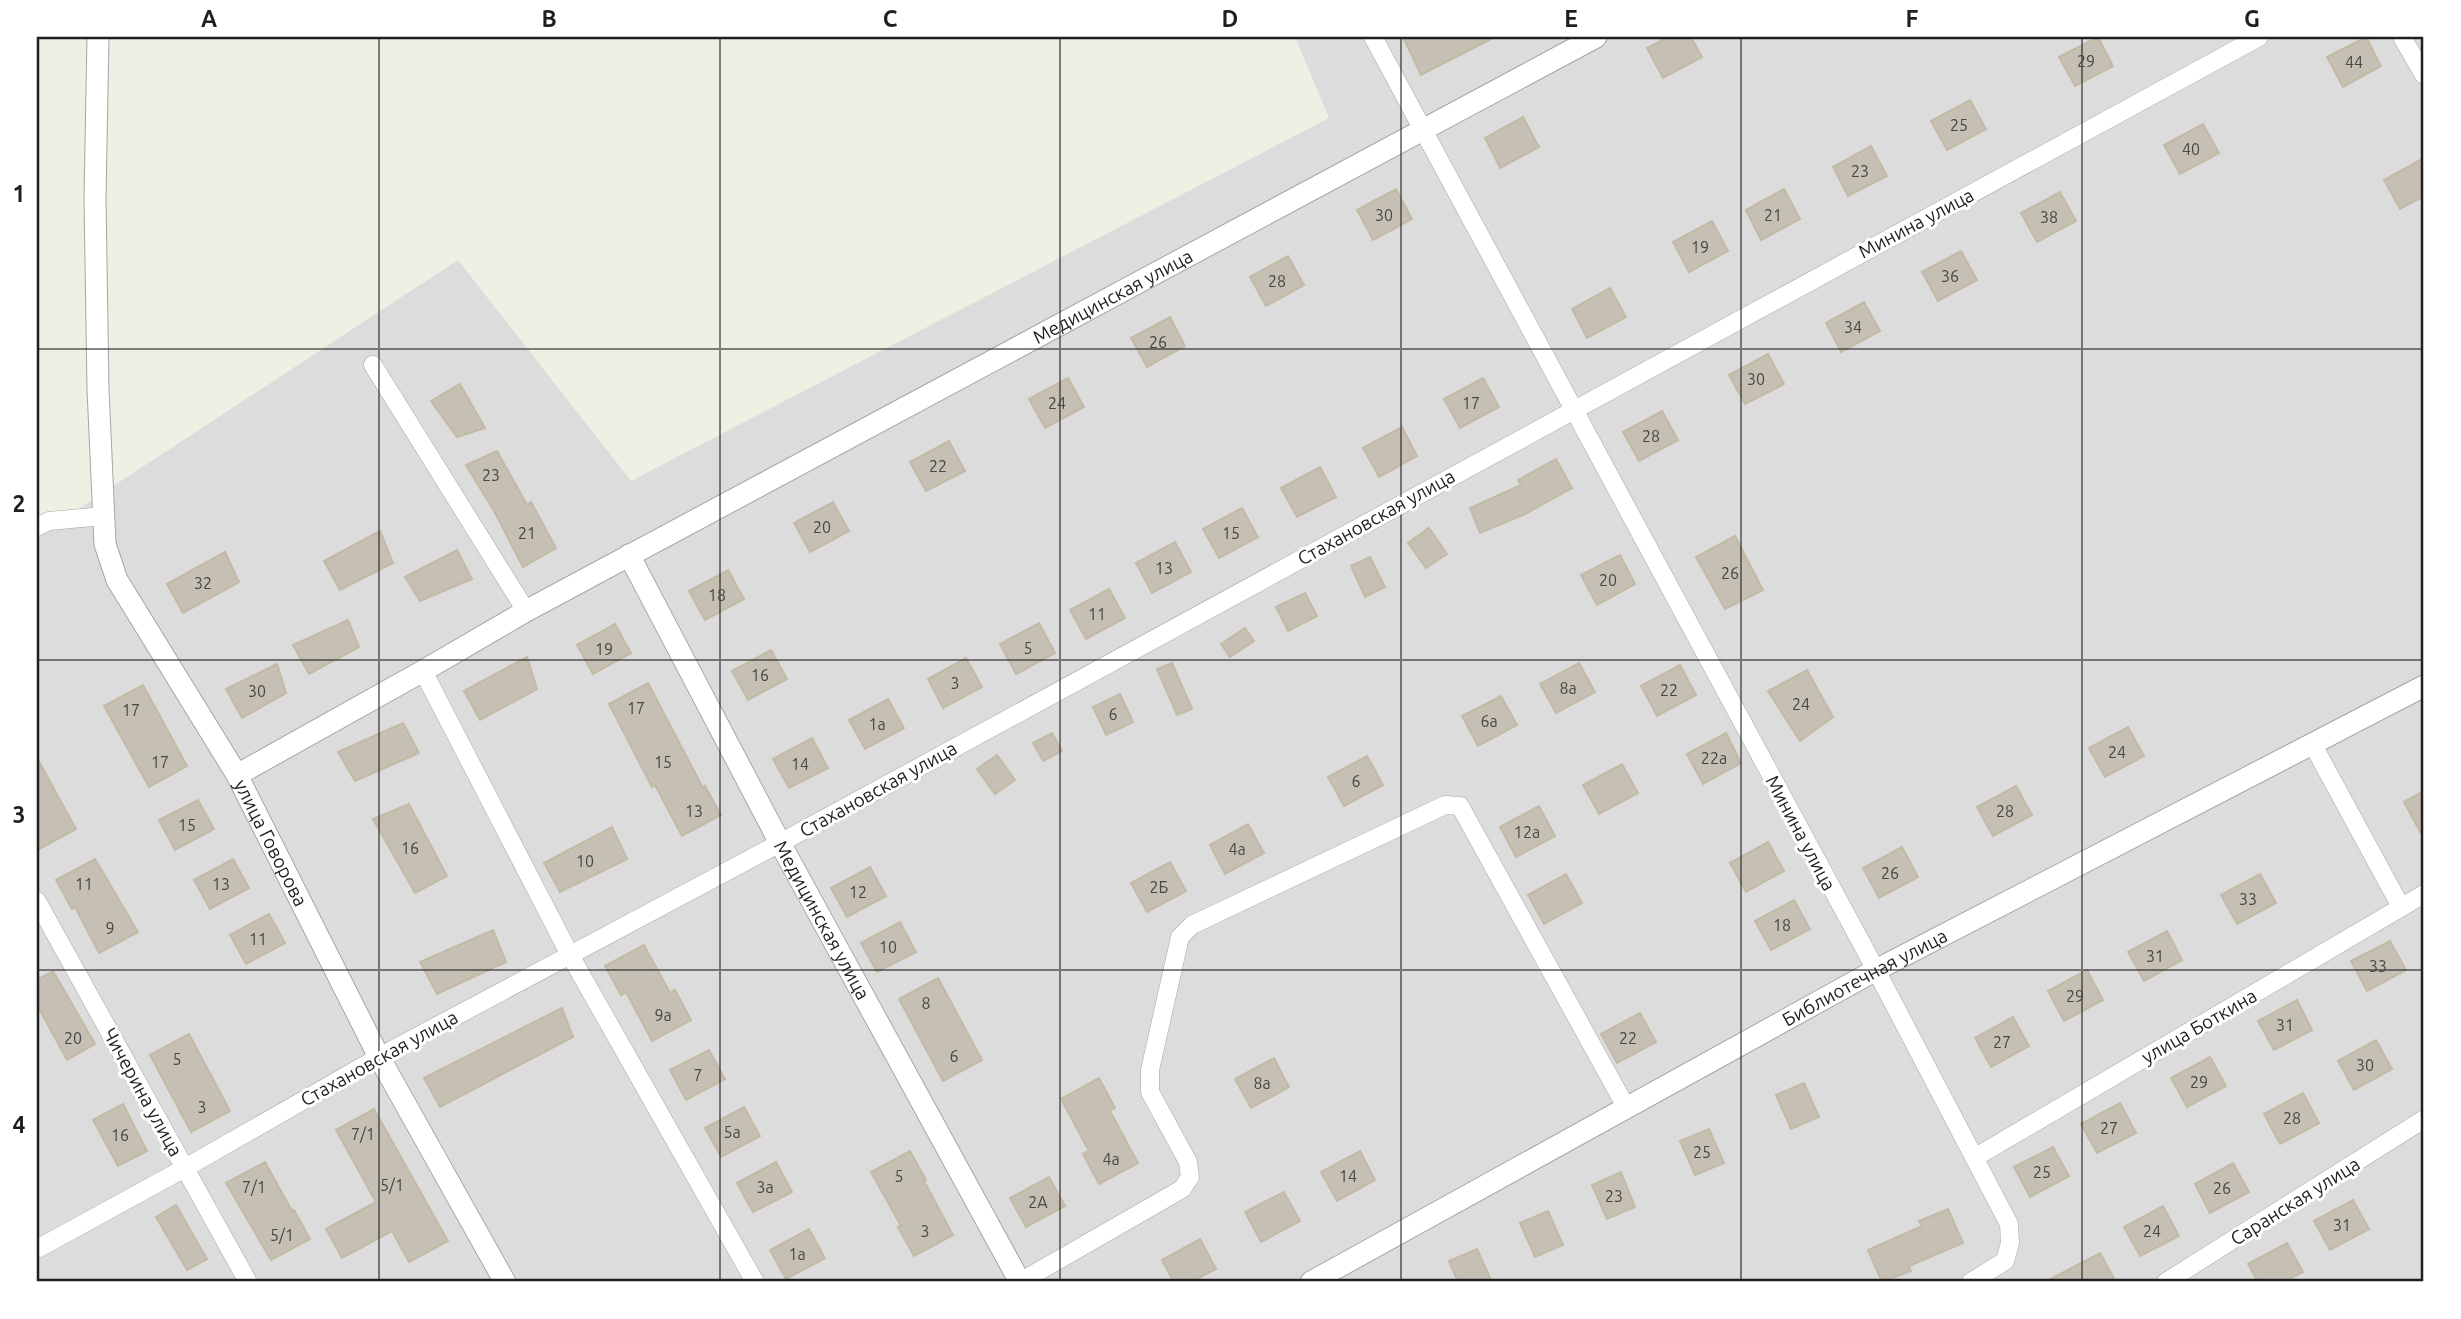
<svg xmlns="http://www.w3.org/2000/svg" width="2461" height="1319" font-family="Ubuntu,sans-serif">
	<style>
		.residential { fill: #dddcdc }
		.building { fill: #c5bfb4; stroke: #c3baa6; stroke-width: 2 }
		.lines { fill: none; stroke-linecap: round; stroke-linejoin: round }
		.minor-casing { stroke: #a6a6a6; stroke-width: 19 }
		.tertiary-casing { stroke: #a6a6a6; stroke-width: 23 }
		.minor { stroke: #fff; stroke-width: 18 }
		.tertiary { stroke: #fff; stroke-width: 21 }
		.grid { fill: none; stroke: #1f1f1f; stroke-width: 2; stroke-opacity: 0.55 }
		.labels { text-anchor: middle; stroke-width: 6; stroke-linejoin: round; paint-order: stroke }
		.number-label { font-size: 16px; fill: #484744 }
		.street-label { font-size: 19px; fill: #1f1f1f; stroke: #fff }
		.neatline { fill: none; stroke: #1f1f1f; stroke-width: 2.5 }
		.grid-label { font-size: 23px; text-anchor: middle; font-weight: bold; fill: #1f1f1f }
	</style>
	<rect width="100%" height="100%" fill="#f0efe4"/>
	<path class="residential" d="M1295,37H2424V1282H37V536L458,260L631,481L1329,118Z"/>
	<path class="building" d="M1403,37H1495L1421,75Z
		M1669,37H1691L1702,57L1663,78L1647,48Z
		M2098,37L2113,66L2075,86L2059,57Z
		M2366,37L2381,66L2343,87L2327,57Z
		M1970,100L1986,129L1947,150L1931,121Z
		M1523,117L1539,147L1500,168L1485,138Z
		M2203,124L2219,153L2180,174L2164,145Z
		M1871,146L1887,176L1848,196L1833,167Z
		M2424,158V196L2400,209L2384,180Z
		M1396,189L1412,219L1373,240L1357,210Z
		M1784,189L1800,219L1761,240L1746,210Z
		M2060,192L2076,221L2037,242L2021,213Z
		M1712,221L1728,251L1689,272L1673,242Z
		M1961,251L1977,280L1938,301L1922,272Z
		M1288,256L1304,285L1266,306L1250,277Z
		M1610,288L1626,317L1587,338L1572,309Z
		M1864,302L1880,331L1841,352L1826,323Z
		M1170,317L1185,346L1147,367L1131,338Z
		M1768,354L1784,384L1745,404L1729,375Z
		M1068,378L1084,407L1045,428L1029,399Z
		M1483,378L1499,407L1460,428L1444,399Z
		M460,384L485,428L457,437L431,401Z
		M1662,411L1678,440L1639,461L1623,432Z
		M1402,427L1417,456L1379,477L1363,448Z
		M949,441L965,471L926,491L910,462Z
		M497,451L527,505L531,502L556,548L523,567L494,511L466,465Z
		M1556,459L1572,488L1525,514L1480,533L1470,508L1521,485L1518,480Z
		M1320,467L1336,497L1297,517L1281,488Z
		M833,502L849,531L810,552L794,523Z
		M1242,508L1258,537L1219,558L1203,529Z
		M1429,528L1447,554L1426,568L1408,543Z
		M380,531L393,563L340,590L324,561Z
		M1735,536L1763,590L1725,609L1696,557Z
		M1175,542L1191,572L1152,593L1136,563Z
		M457,550L472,579L420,601L405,577Z
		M225,552L239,582L183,613L167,584Z
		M1620,555L1635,584L1597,605L1581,575Z
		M1370,557L1385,587L1365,597L1351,566Z
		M728,570L744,599L705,620L689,591Z
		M1109,589L1125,618L1086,639L1070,610Z
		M1305,593L1317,616L1288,631L1276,607Z
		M348,620L359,647L309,674L293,645Z
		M1039,623L1055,653L1016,674L1000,644Z
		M615,624L631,653L593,674L577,645Z
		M1245,628L1254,641L1230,657L1221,644Z
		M771,650L787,679L748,700L732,671Z
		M527,657L537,689L480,720L464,691Z
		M966,658L982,687L943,708L928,679Z
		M1172,663L1192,709L1177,715L1157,669Z
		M1579,663L1595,692L1556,713L1540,684Z
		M277,664L286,693L242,718L226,689Z
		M1680,665L1696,695L1657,716L1641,686Z
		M1807,670L1833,717L1800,741L1768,691Z
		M648,683L703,788L705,786L721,815L682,836L655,785L652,787L609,704Z
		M143,685L187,766L149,787L104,706Z
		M1120,694L1133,722L1106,735L1093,707Z
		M1501,696L1517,725L1478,746L1462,716Z
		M888,699L904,728L865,749L849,720Z
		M403,723L419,753L355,781L338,752Z
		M2128,727L2144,756L2105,777L2089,748Z
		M1052,733L1062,751L1043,761L1033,743Z
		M1726,733L1741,763L1703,784L1687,754Z
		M812,738L828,768L789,788L773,759Z
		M997,755L1015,780L995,794L977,769Z
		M1367,756L1383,785L1344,806L1328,777Z
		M37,758L76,829L37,850Z
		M1622,764L1638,793L1599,814L1583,785Z
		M2016,786L2032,815L1993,836L1977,807Z
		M2424,791V839L2404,802Z
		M198,800L214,829L175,850L159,820Z
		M409,804L447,876L415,893L373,819Z
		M1539,806L1555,836L1516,857L1500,827Z
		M1248,824L1264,853L1225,874L1210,845Z
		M612,827L627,859L560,892L544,863Z
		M1768,842L1784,871L1746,892L1730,863Z
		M1902,847L1918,877L1879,898L1863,868Z
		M95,859L138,932L99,953L75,907L72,909L56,880Z
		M233,859L249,888L210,909L194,880Z
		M1170,862L1186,891L1147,912L1131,883Z
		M870,867L886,896L847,917L831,888Z
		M1566,874L1582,903L1544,924L1528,895Z
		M2260,874L2276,903L2237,924L2221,895Z
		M1794,900L1810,929L1771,950L1755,921Z
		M269,914L285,943L246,964L230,935Z
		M900,922L916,952L877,972L861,943Z
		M493,930L506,962L437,994L420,962Z
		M2167,931L2182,960L2144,981L2128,952Z
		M2390,941L2406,970L2367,991L2351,961Z
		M644,945L670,993L675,990L691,1020L652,1041L626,992L621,995L605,966Z
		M2087,970L2103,1000L2064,1021L2048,991Z
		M53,971L95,1044L67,1060L37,1005V980Z
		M938,978L982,1060L943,1081L899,999Z
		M2297,1000L2312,1030L2274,1050L2258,1021Z
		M562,1008L573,1037L440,1107L424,1078Z
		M1640,1013L1656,1042L1617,1063L1601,1034Z
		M2013,1017L2029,1046L1991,1067L1975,1038Z
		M189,1034L230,1111L191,1132L150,1055Z
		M2376,1040L2392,1069L2354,1090L2338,1061Z
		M709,1050L725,1079L686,1100L670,1070Z
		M2210,1057L2226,1086L2187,1107L2171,1078Z
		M1274,1058L1289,1087L1251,1108L1235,1079Z
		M1099,1078L1115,1108L1110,1111L1138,1163L1099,1184L1083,1154L1089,1151L1061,1099Z
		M1804,1083L1819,1117L1791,1129L1776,1095Z
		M2303,1093L2319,1123L2280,1144L2264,1114Z
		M2120,1103L2136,1133L2097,1153L2081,1124Z
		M123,1104L147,1151L118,1166L93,1120Z
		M744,1107L760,1136L721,1157L705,1128Z
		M374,1109L448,1241L409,1262L392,1231L342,1258L326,1229L376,1202L336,1130Z
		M1709,1129L1724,1163L1695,1175L1680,1141Z
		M2053,1147L2069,1176L2030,1197L2014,1167Z
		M910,1151L926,1180L924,1181L953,1235L914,1256L898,1227L901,1226L871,1172Z
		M1360,1151L1375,1180L1337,1201L1321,1172Z
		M265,1162L292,1211L294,1210L310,1239L271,1260L226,1183Z
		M776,1162L792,1192L753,1212L737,1183Z
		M2233,1163L2249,1192L2210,1213L2195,1184Z
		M1621,1172L1635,1207L1607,1219L1592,1185Z
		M1049,1177L1065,1206L1026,1227L1010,1198Z
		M1284,1192L1300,1221L1261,1242L1245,1212Z
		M2353,1200L2369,1229L2330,1250L2314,1221Z
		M176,1205L207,1259L187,1270L156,1217Z
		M2163,1206L2179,1236L2140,1256L2124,1227Z
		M1948,1209L1963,1243L1909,1266L1911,1271L1882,1282L1868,1250L1922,1226L1919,1221Z
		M1548,1211L1563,1245L1535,1257L1520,1223Z
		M809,1229L825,1258L786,1279L770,1250Z
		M1200,1239L1216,1269L1191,1282H1174L1162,1260Z
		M2287,1243L2303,1272L2283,1282H2258L2248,1264Z
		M1477,1249L1492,1282H1458L1449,1261Z
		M2100,1253L2116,1282H2045Z"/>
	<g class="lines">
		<g class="minor-casing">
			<path id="minor" d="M1373,37L1876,970L2009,1224L2010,1243L2005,1261L1971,1282
				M2402,37L2424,75
				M373,365L526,611
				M37,527L49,521L103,516
				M423,671L570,955L755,1282
				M2313,745L2401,907
				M37,901L248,1282
				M1974,1158L2424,894
				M37,1249L185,1168L379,1057L780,843L2259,37
				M1020,1282L1182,1189L1190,1177L1188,1162L1150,1092V1070L1180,937L1192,925L1445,805L1460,806L1626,1107
				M2166,1282L2424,1119"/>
		</g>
		<g class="tertiary-casing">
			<g id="tertiary">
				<path id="s1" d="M98,37L95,198L98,389L105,544L117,580L237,775L379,1057L505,1282"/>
				<path id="s2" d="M629,555L780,843L1020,1282"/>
				<path id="s3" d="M237,775L423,671L526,611L1596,37"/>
				<path id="s4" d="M1311,1282L1876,970L2424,686"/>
			</g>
		</g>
		<use href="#minor" class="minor"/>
		<use href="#tertiary" class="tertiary"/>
	</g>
	<path class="grid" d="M379,37V1282M720,37V1282M1060,37V1282M1401,37V1282M1741,37V1282M2082,37V1282M37,349H2424M37,660H2424M37,970H2424"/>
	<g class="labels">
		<g class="number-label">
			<text x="2086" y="67">29</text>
			<text x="2354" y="68">44</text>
			<text x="1959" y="131">25</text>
			<text x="2191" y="155">40</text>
			<text x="1860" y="177">23</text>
			<text x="1384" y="221">30</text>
			<text x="1773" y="221">21</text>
			<text x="2049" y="223">38</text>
			<text x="1700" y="253">19</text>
			<text x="1950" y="282">36</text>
			<text x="1277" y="287">28</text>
			<text x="1853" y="333">34</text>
			<text x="1158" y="348">26</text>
			<text x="1756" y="385">30</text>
			<text x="1057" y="409">24</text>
			<text x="1471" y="409">17</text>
			<text x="1651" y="442">28</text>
			<text x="938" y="472">22</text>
			<text x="491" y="481">23</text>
			<text x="822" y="533">20</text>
			<text x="527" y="539">21</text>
			<text x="1231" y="539">15</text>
			<text x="1164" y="574">13</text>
			<text x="1730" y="579">26</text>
			<text x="1608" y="586">20</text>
			<text x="203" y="589">32</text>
			<text x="717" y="601">18</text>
			<text x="1097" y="620">11</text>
			<text x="1028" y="654">5</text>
			<text x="604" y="655">19</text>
			<text x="760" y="681">16</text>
			<text x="955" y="689">3</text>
			<text x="1568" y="694">8а</text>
			<text x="1669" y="696">22</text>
			<text x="257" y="697">30</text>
			<text x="1801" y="710">24</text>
			<text x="636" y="714">17</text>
			<text x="131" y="716">17</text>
			<text x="1113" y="720">6</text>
			<text x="1489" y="727">6а</text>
			<text x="877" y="730">1а</text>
			<text x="2117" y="758">24</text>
			<text x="1714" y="764">22а</text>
			<text x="160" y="768">17</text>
			<text x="663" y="768">15</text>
			<text x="800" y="770">14</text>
			<text x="1356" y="787">6</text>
			<text x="694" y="817">13</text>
			<text x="2005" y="817">28</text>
			<text x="187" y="831">15</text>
			<text x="1527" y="838">12а</text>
			<text x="410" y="854">16</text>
			<text x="1237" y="855">4а</text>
			<text x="585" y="867">10</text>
			<text x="1890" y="879">26</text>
			<text x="84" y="890">11</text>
			<text x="221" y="890">13</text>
			<text x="1159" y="893">2Б</text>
			<text x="858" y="898">12</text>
			<text x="2248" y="905">33</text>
			<text x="1782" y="931">18</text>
			<text x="110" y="934">9</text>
			<text x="258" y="945">11</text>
			<text x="888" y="953">10</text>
			<text x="2155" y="962">31</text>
			<text x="2378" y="972">33</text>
			<text x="2075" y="1002">29</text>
			<text x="926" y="1009">8</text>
			<text x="663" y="1021">9а</text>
			<text x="2285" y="1031">31</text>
			<text x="73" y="1044">20</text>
			<text x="1628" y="1044">22</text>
			<text x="2002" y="1048">27</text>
			<text x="954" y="1062">6</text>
			<text x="177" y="1065">5</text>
			<text x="2365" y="1071">30</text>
			<text x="698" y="1081">7</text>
			<text x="2199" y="1088">29</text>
			<text x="1262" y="1089">8а</text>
			<text x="202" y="1113">3</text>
			<text x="2292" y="1124">28</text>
			<text x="2109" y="1134">27</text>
			<text x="732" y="1138">5а</text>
			<text x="363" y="1140">7/1</text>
			<text x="120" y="1141">16</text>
			<text x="1702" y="1158">25</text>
			<text x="1111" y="1165">4а</text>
			<text x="2042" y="1178">25</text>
			<text x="899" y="1182">5</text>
			<text x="1348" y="1182">14</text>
			<text x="392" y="1191">5/1</text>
			<text x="254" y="1193">7/1</text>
			<text x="765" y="1193">3а</text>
			<text x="2222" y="1194">26</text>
			<text x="1614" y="1202">23</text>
			<text x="1038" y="1208">2А</text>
			<text x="2342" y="1231">31</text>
			<text x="925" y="1237">3</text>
			<text x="2152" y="1237">24</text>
			<text x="282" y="1241">5/1</text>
			<text x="797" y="1260">1а</text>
		</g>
		<g class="street-label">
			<text transform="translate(1916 223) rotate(-28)" y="7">Минина улица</text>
			<text dy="7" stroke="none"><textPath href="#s3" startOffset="998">Медицинская улица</textPath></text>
			<text transform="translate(1376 517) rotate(-29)" y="7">Стахановская улица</text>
			<text transform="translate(878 789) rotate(-29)" y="7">Стахановская улица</text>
			<text transform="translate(1801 833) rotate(62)" y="7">Минина улица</text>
			<text dy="7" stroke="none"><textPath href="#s1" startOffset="850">улица Говорова</textPath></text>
			<text dy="7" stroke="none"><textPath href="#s2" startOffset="413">Медицинская улица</textPath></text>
			<text dy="7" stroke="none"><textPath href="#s4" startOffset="632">Библиотечная улица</textPath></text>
			<text transform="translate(2199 1026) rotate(-30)" y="7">улица Боткина</text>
			<text transform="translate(379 1058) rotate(-29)" y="7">Стахановская улица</text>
			<text transform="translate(143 1092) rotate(61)" y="7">Чичерина улица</text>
			<text transform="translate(2295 1201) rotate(-32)" y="7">Саранская улица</text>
		</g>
	</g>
	<rect width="2461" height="1319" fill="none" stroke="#ffffff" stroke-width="77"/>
	<rect x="38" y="38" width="2384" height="1242" class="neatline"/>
	<g class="grid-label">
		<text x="209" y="27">A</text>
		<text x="549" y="27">B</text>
		<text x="890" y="27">C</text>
		<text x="1230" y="27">D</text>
		<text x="1571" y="27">E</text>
		<text x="1912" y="27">F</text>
		<text x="2252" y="27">G</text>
		<text x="19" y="202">1</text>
		<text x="19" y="512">2</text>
		<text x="19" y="823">3</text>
		<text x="19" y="1133">4</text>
	</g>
</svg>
